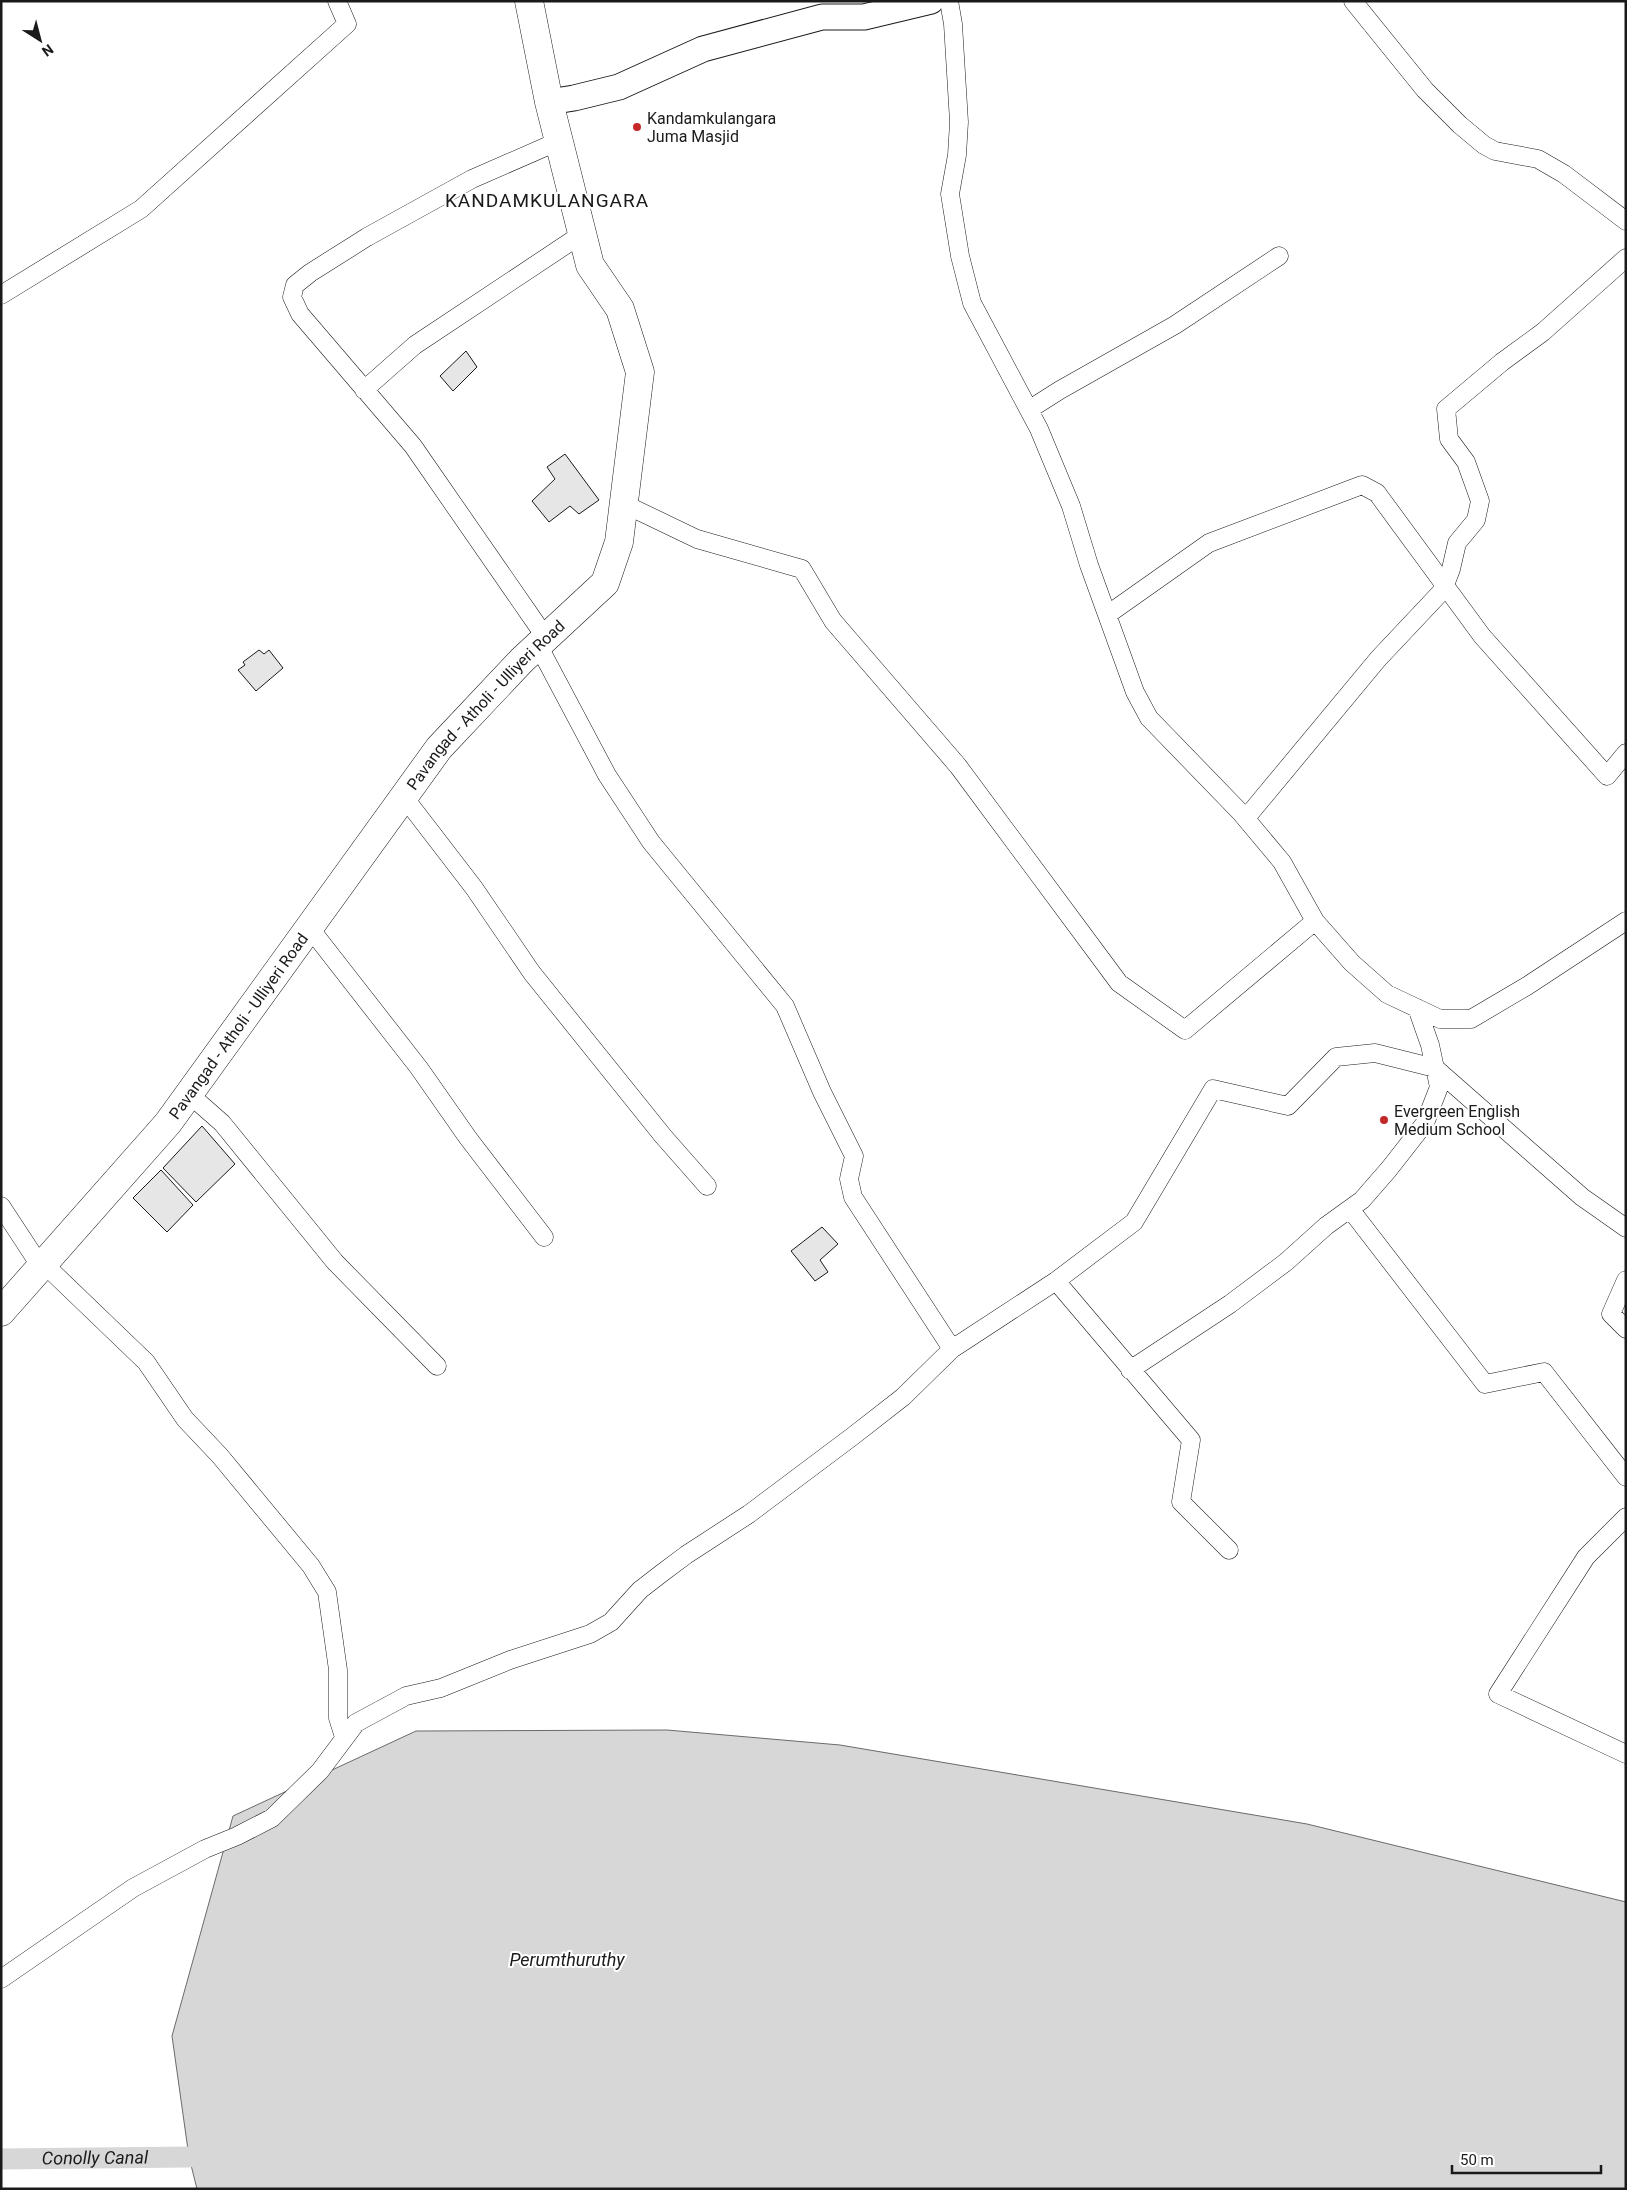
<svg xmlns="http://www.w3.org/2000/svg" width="1627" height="2190" font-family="Roboto,sans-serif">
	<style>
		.water { fill: #d7d7d7; stroke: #6a6a6a }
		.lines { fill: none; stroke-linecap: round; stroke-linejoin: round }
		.canal { stroke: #d7d7d7; stroke-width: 21 }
		.building { fill: #e6e6e6; stroke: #1a1a1a }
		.street-casing { stroke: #1a1a1a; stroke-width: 19 }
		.secondary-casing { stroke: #1a1a1a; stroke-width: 27 }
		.primary-casing { stroke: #1a1a1a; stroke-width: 29 }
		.street { stroke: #fff; stroke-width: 18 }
		.secondary { stroke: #fff; stroke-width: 25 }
		.primary { stroke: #fff; stroke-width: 28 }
		.poi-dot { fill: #c62828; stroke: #fff; stroke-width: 2 }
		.labels { text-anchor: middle; stroke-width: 4; stroke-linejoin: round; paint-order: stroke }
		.poi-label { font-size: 16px; fill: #1a1a1a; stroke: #fff; text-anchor: start }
		.street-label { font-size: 16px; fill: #1a1a1a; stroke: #fff }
		.water-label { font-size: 18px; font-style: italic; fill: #1a1a1a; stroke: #fff }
		.quarter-label { font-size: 19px; letter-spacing: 1px; fill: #1a1a1a; stroke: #fff }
	</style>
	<rect width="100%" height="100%" fill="#fff"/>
	<path class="water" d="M667,1730L840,1745L1307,1824L1626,1902V2189H197L189,2157L172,2036L233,1816L416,1731Z"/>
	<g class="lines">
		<path class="canal" id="s1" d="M1,2159L189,2157"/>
	</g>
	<path class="building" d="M466,351L477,367L453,391L440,376Z
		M565,454L599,500L579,514L570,506L549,522L532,501L555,479L547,467Z
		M259,650L264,654L269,650L283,668L256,691L238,670L245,665L243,662Z
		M202,1126L235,1164L196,1202L163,1168Z
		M161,1170L193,1205L167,1232L133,1198Z
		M822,1227L838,1244L820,1260L828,1272L815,1281L791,1251Z"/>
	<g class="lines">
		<g class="street-casing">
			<path id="street" d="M949,1L953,24L959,122L957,155L950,194L960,256L972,303L1039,429L1071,506L1089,565L1135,692L1149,718L1241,813L1282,862L1315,921L1352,963L1387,994L1440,1019H1471L1527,986L1626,921
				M1353,1L1425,90L1460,125L1484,145L1495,151L1538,159L1564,174L1626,221
				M1,295L141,209L347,24L337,1
				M364,390L415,345L582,234
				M1030,409L1060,390L1175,325L1279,256
				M624,504L697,539L802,569L833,621L958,766L1119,983L1185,1030L1315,921
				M1107,615L1209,543L1362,485L1377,493L1482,636L1607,776L1626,753
				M546,638L413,446L300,314L292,297L295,285L310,273L367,237L472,179L559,141
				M538,645L607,775L651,842L785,1006L822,1092L854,1156L849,1179L853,1197L952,1349
				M404,797L474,888L532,973L663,1136L707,1186
				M1246,818L1378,659L1443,590L1451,569L1457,543L1476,520L1480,501L1466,462L1449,439L1446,409L1502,362L1543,332L1626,258
				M309,927L419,1068L468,1138L544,1237
				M189,1094L222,1123L335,1262L437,1366
				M1,1206L41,1267
				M1350,1209L1485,1384L1544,1372L1626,1477
				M44,1264L146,1362L185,1419L220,1456L311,1566L327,1592L338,1670V1718L344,1737
				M1626,1280L1611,1314L1626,1329
				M1056,1281L1191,1440L1181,1502L1229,1550
				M1130,1370L1230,1304L1286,1262L1326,1226L1362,1200L1389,1169L1425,1123L1439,1087L1430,1045L1417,1008
				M1626,1517L1586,1557L1498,1694L1626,1754
				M1,1979L133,1888L205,1849L237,1836L272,1818L320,1771L356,1723L406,1696L441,1688L510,1660L590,1634L611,1622L640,1590L662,1573L686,1555L749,1514L853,1436L903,1397L952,1349L1056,1281L1134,1222L1213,1089L1288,1106L1336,1057L1375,1053L1435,1068L1582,1197L1626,1228"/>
		</g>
		<g class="secondary-casing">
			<path id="secondary" d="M549,102L574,98L619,87L703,49L822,17H864L931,1"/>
		</g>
		<g class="primary-casing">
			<g id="primary">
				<path id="s2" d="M1,1312L168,1123L439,748L522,660L605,583L619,542L640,372L620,309L590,265L549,102L529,1"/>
			</g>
		</g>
		<use href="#street" class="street"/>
		<use href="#secondary" class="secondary"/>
		<use href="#primary" class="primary"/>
	</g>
	<g class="poi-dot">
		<circle cx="637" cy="127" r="5"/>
		<circle cx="1384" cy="1120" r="5"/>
	</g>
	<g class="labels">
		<g class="poi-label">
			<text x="647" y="124">Kandamkulangara<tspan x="647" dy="18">Juma Masjid</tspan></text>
			<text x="1394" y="1117">Evergreen English<tspan x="1394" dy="18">Medium School</tspan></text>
		</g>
		<g class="street-label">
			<text dy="6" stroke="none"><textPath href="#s2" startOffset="778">Pavangad - Atholi - Ulliyeri Road</textPath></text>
			<text dy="6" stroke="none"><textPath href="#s2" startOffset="372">Pavangad - Atholi - Ulliyeri Road</textPath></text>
		</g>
		<g class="water-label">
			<text x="567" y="1966">Perumthuruthy</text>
			<text dy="6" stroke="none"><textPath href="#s1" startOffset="94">Conolly Canal</textPath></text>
		</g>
		<g class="quarter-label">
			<text x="547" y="207">KANDAMKULANGARA</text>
		</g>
	</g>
	<rect width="1627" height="2190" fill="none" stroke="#1a1a1a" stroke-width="5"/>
	<g transform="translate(40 40) rotate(144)" stroke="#ffffff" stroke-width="4" paint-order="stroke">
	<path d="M0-4L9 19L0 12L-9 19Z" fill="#1a1a1a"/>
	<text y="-8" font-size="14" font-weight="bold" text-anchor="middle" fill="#1a1a1a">N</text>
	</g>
	<path d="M1452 2165v8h149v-8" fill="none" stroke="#1a1a1a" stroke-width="2.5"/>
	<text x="1460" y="2165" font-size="15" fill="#1a1a1a" stroke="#ffffff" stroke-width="4" paint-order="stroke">50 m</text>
</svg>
